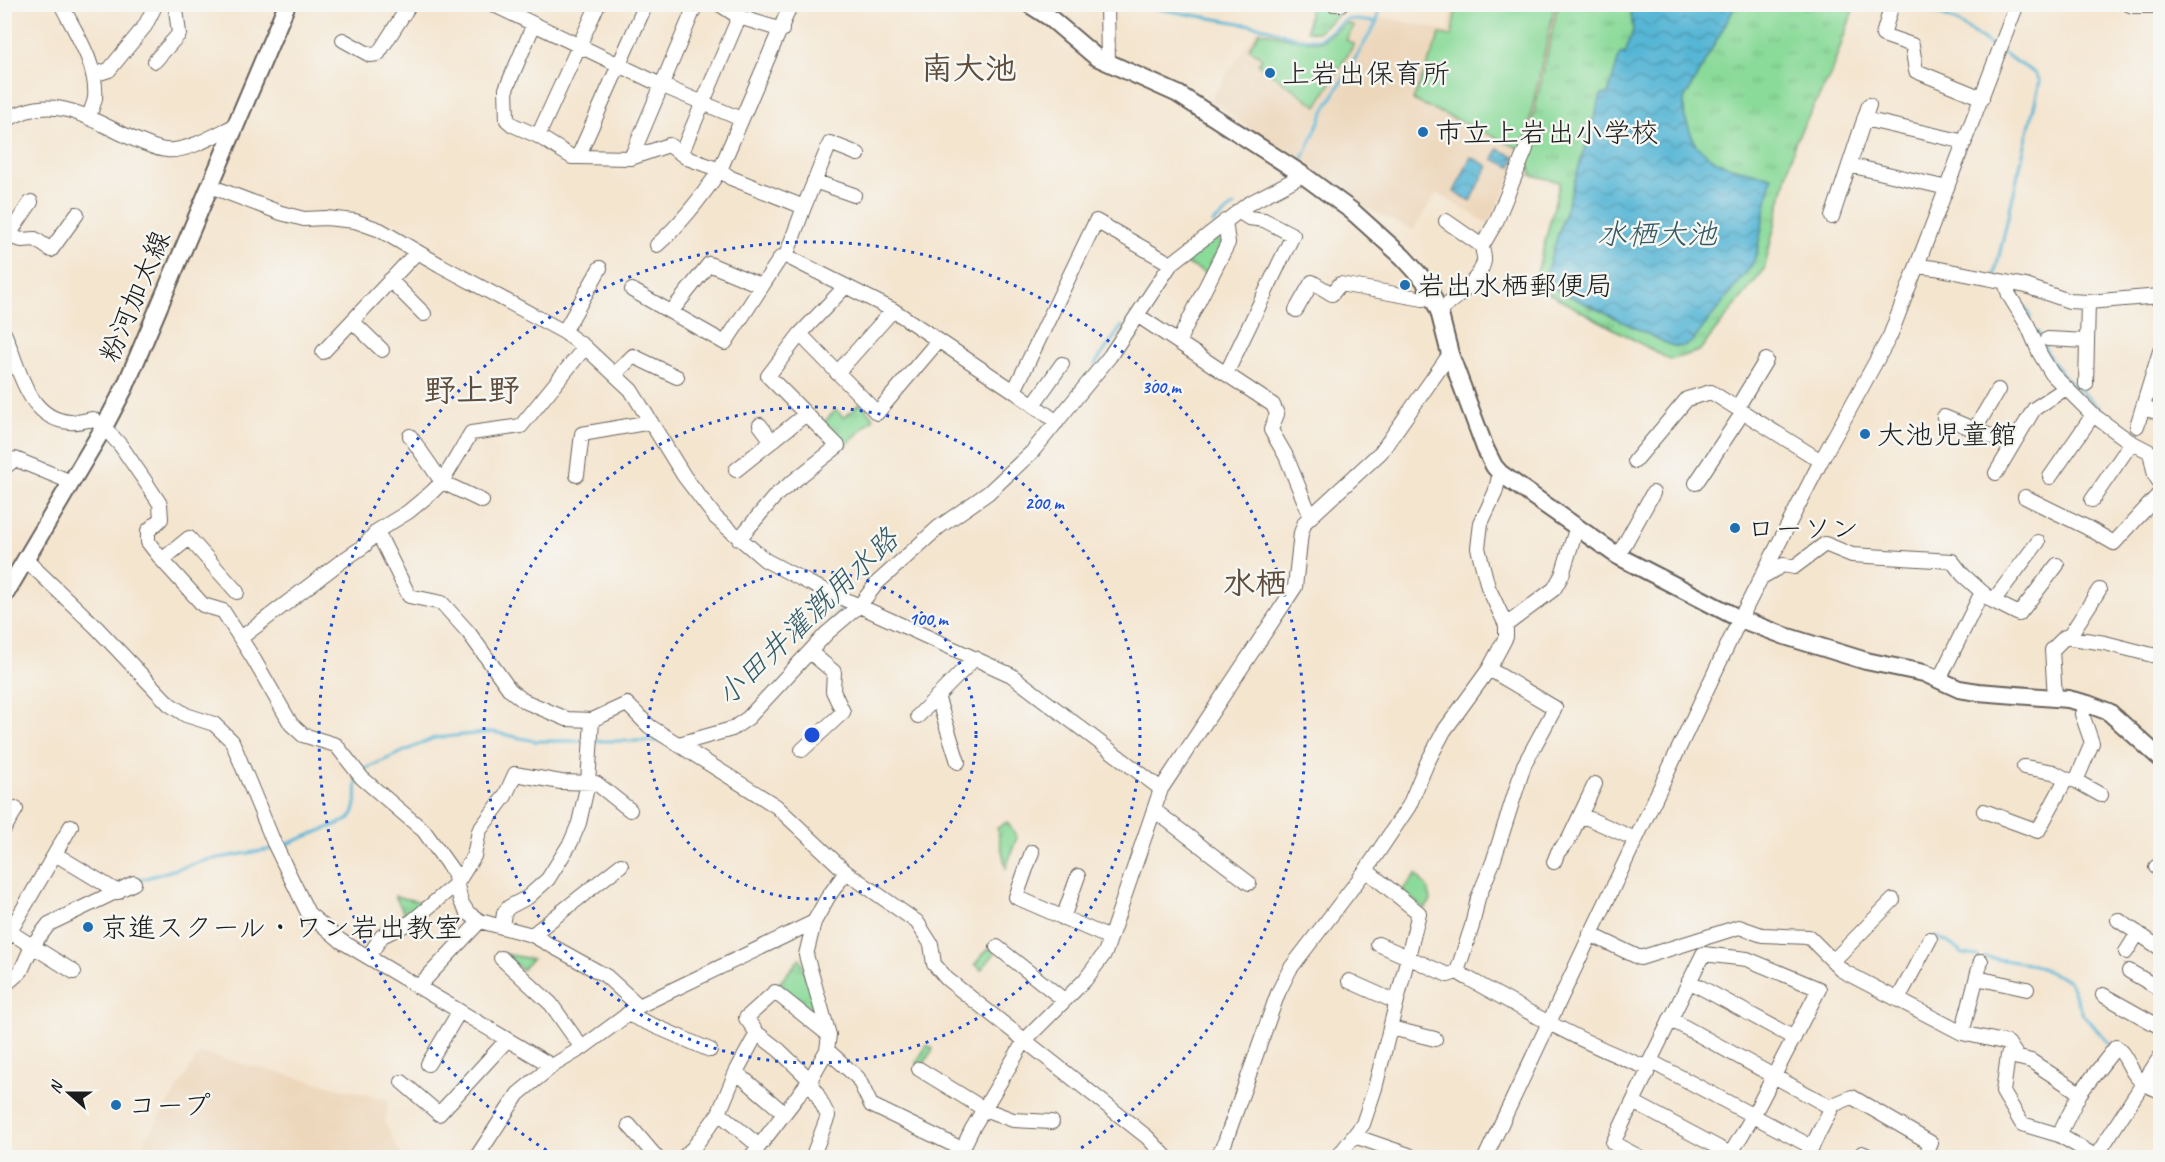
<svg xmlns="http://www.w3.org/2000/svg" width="2165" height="1162" font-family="Caveat,'Klee One',sans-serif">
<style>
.built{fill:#edd7bb}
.grass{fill:url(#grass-tufts);stroke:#537b5a;stroke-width:1.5}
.pitch{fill:#8ada99;stroke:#537b5a;stroke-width:1.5}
.water{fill:url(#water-waves);stroke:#3a6978;stroke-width:1.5}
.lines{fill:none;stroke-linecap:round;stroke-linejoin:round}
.stream{stroke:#57b6d5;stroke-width:3}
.minor-casing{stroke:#68625b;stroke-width:16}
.major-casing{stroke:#68625b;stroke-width:20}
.minor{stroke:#fff;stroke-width:14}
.major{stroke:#fff;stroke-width:16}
.ring{fill:none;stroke:#1d4ed8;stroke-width:3;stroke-dasharray:3 6}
.poi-dot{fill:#1f6fb2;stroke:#f6f6f2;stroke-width:2}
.labels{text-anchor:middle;stroke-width:5;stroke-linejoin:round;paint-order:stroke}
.poi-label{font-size:28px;fill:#1c1c1c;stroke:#f6f6f2;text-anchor:start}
.street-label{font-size:28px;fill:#1c1c1c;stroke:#f6f6f2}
.water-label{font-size:30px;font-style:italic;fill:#345a66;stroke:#f6f6f2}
.quarter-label{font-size:32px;font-weight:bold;fill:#5e4d3d;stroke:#f6f6f2}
.centre{fill:#1d4ed8;stroke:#f6f6f2;stroke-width:3}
.ring-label{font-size:18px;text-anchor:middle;font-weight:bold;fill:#1d4ed8;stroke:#f6f6f2;stroke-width:5;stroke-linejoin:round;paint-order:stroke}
</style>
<defs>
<pattern id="grass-tufts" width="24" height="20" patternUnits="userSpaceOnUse" patternTransform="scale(1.5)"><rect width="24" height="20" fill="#8ada99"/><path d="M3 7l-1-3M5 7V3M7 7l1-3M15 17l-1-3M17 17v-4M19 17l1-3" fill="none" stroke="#76ba83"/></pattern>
<pattern id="water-waves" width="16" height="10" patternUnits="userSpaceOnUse" patternTransform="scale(1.5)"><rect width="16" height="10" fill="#57b6d5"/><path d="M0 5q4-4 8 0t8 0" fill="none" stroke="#4793ac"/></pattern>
</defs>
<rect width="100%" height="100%" fill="#f6f6f2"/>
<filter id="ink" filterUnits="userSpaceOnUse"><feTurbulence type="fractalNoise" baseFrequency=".0167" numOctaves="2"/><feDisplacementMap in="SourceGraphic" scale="12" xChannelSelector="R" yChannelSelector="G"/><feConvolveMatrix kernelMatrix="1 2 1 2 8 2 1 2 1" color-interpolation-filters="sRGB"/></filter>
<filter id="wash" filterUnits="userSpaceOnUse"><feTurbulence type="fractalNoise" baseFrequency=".008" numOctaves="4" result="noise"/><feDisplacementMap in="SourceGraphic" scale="24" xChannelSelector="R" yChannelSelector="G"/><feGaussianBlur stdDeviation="1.35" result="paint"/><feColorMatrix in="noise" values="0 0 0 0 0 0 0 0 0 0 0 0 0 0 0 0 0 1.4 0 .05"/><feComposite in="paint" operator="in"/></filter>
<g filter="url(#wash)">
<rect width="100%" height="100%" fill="#f4e5cf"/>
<path class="built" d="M1452 5H1558L1526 149 1488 224 1437 193 1413 230 1361 206 1302 164 1324 114 1382 17 1448 31Z
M1346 19 1375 23 1321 112 1299 162 1264 140 1210 100 1258 29 1319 38Z
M200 1053 389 1100 385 1122 402 1157H135Z"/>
<path class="grass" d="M1310 5 1339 9 1338 15 1318 32 1307 31Z
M1558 5H1855L1830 76 1795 142 1764 270 1699 351 1670 360 1534 285 1560 182 1531 175 1526 149Z
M1215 237 1222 243 1207 274 1184 262Z
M860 403 874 418 845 446 823 423 836 410 844 418Z
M1007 822 1017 837 1006 868 997 828Z
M1416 874 1429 890 1431 901 1425 909 1402 891Z
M395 896 425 903 406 917Z
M989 948 995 953 981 970 975 964Z
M505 954 532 959 522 970Z
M800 958 822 1024 777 986Z
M927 1045 933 1049 922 1067 916 1063Z"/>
<path class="pitch" d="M1456 5H1555L1523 150 1413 100 1440 34 1452 36Z
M1347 23 1354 26 1346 40 1354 44 1317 106 1258 64 1262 58 1249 48 1260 31 1293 39 1320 42Z"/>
<path class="water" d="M1630 5H1736L1684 100V115L1695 144 1710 157 1724 165 1772 177 1757 252 1753 264 1692 342C1683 348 1678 348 1668 344L1543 283 1601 95 1608 94 1620 53 1625 54 1633 30Z
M1498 149 1515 157 1511 167 1493 159Z
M1471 157 1488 166 1471 201 1454 192Z"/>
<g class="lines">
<path class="stream" d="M1080 4 1102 7
M1925 4 1933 11 1954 20 1995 48
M1112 7H1146L1263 27 1299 39H1320L1347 19 1377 22
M1301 163 1324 111 1377 22 1380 4
M1213 223 1234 206
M1996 276 1995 273 2040 81 2036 74 2003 53
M2012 290H2014L2031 318
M2038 332 2051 361 2066 378 2117 424
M1095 364 1122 326
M830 622 846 606
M594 741H662
M362 770 434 738 493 732 535 741H587
M282 846 348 820C360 807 355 795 357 778
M136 881 207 860 272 849
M1935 936 1949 943 1963 954 1978 956
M1985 957 2034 965 2069 981 2083 1014 2111 1046"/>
</g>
</g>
<g filter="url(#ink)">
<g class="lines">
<defs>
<path id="minor" d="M61 4C75 32 98 65 95 98 94 104 91 110 89 116
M492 4 663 86 741 119
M598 4 538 136 572 157H578L646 4
M719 4 739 17 782 30
M791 4 720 170 731 178 804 207 786 256 893 310 1014 391 1096 221 1171 264
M1107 4 1108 63
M1334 4H1341
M1892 4 1883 35 1912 45 1916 71 1982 98
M2128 4 2133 6H2160
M534 24 506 89 507 120 513 125 538 136
M343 40 370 55 378 54 410 4
M155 61 179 34 176 9 179 4
M93 75 109 70 145 26 156 4
M1864 119 1965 142
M4 122C56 87 94 124 141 142 149 145 158 150 167 150 188 152 217 134 236 125
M682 152 739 17
M578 157 631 158 669 145 687 158 720 170C701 198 682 223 657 245
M631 158 696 4
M1849 165 1947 188
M814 181 854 195
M210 186 281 213 304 219 326 218 355 221 380 230 440 265 564 332 585 347 631 390 684 476 716 518 765 560 809 583 1011 675 1161 789
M804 207 830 143 858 154
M1832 217 1869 105
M1446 221 1482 246
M4 235 22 240 35 239 51 250 77 214
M8 236 31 202
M1917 266 1935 268 2026 286 2069 301 2088 302 2160 296
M390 280 424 314
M2005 282 2009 295 2028 326 2040 354 2052 374 2093 415 2129 441 2150 452 2155 475 2160 483
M846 286 800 334 877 413 938 341
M632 290 725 343 781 257 786 256
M1296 310 1312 282 1332 294 1340 284 1423 299 1432 296
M1439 311C1453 301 1481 279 1484 261 1485 257 1482 250 1482 246L1496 222 1526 149
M671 312 709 264 762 286
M1137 315 1273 405 1277 414 1271 430 1286 456 1310 515
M352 321 382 350
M564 332 600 268
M4 333C19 365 26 419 70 422 77 423 86 420 93 419L104 427 121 446 145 481 160 504 161 519 148 531V542L162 560 203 605 223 611 253 658 291 724 303 735 336 745 362 778 424 831 454 873 461 902 468 913 480 921 502 927 504 913 509 907 528 897 548 879 571 842 579 823 588 783 592 720
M2048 339 2087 341
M1178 342 1228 243 1225 221
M323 352 417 252
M837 373 893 310
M615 374 633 356 677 377
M1226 374 1293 235 1264 220 1249 218 1238 211
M2086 384 2088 302
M1014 391 1057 422
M1033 405 1062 364
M1737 408 1766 360
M2143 408 2160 413
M1944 417 2012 445
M760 425 772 441
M2137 426 2160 351
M1975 429 1998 390
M410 436 442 482 482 501
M1635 461 1687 399 1711 392 1821 461
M4 468 15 459 71 482
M736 470 806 414
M1996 473 2034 409 2066 388
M577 475 582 434 651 422
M2050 477 2093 415
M1696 483 1743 412
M2025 497 2088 528 2114 543 2160 493
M2092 500 2132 442
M377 531 409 596 442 603 469 633 510 690 524 701 567 719 592 720 627 704 649 726 776 806 846 872 917 922 931 944 934 964 947 979 1147 1137 1167 1158
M739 539 776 495 838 446 768 376 800 334
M1618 556 1653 493
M26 560 96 627 169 704 186 715 214 724 232 741 274 843 308 913 341 941 552 1066
M162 560 189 538 237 592
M1762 577 1783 565 1794 567 1825 544 1852 555 1952 561 1963 575 1982 592 1939 680
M1982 592 1993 601 2019 614 2057 565
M1993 601 2038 542
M1506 625 1554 589 1562 575 1577 526
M239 636 246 634 339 563 364 546 377 531 408 512 431 493 442 482 471 433 521 426 585 347
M2069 637 2099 590
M1489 669 1555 708 1524 765 1493 862 1478 898 1472 926 1457 972C1519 1007 1581 1043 1648 1068
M937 696 958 762
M2055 698 2052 650 2065 637 2105 643 2160 657
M918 716 975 658
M679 744 732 729 748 718 827 633 860 605 877 583 939 527 988 493 1032 452 1110 356 1171 264 1248 204 1303 175
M802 750 843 712 833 691 834 672 810 652
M2024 767 2053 772 2066 779
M2076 781 2101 795
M1154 810 1249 883
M1984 811 2038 831 2066 779 2076 781 2092 743 2082 714 2088 704
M1581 815 1635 839
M4 829 16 809
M1032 852 1016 897 1110 938
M55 854 118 892
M1554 862 1558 852 1569 839 1595 784
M2156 867 2160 870
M1063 918 1078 876
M2118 920 2160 948
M502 927 532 935 606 976 639 1006
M5 929 74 972
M1590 934 1640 958 1739 927 1762 935 1809 937 1843 971 1962 1033 2008 1043 2018 1058
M532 935 621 865
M4 942 71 826
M1378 944 1448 975 1457 972
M997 947 1064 1000
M2126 952 2138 933
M368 957 382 936 411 922 457 883 474 856 479 831 505 796 515 774 561 782 596 783 630 810
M501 958 551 1004 582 1048
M1833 961 1893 900
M2129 971 2160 989
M1977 978 2027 989
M1349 981 1396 1002
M1689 981 1794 1038
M4 986 21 971 32 946 49 924 134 883
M418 987 480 921
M2103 995 2160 1027
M1898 999 1930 939
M627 1014 710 1050
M1670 1019 1832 1108
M1391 1028 1435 1039
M757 1033 746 1018 775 992 829 1035
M1962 1033 1981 961
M827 1050 858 1078 871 1105 962 1149
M1650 1061 1812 1147
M428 1064 459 1012
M919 1069 984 1109 1013 1120 1052 1122
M736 1072 784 1113
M402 1082 439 1114 507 1040
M1633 1102 1736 1157
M719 1113 759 1146
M629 1125 657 1158
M2059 1135 2080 1093
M1354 1136 1409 1155
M1862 1153 1873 1158
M2095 1156 2059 1135 2022 1124 2003 1092 2008 1055 2031 1061 2080 1093 2116 1047C2126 1054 2128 1066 2136 1076 2142 1084 2151 1087 2160 1091
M476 1158 518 1094 552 1066 582 1048 639 1006 814 922
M683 1158 694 1147 719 1113 736 1072 757 1033 779 1050 810 1080 828 1116 812 1158
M750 1158 810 1080 827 1050 829 1035 806 955 814 922 828 897 846 872
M958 1158 972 1129 1025 1040 1085 980 1105 953 1161 789 1295 587 1301 533 1305 522 1381 452 1450 354
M1217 1158 1225 1142 1278 993 1290 969 1366 870 1409 806 1427 763 1444 731 1489 669 1506 637V625L1488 587 1478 548 1481 523 1495 493 1500 473
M1337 1158 1363 1124 1375 1088 1419 913 1366 870
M1485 1158 1740 619 1821 461 1890 336 2017 4
M1641 1158 1613 1143 1647 1073 1650 1061 1703 954 1747 959 1819 989 1753 1116 1728 1158
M1806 1158 1833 1105 1852 1097 1931 1143 1925 1158
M2095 1158 2160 1057"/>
<path id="major" d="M1029 4 1049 17 1096 57 1178 94 1303 175 1352 211 1403 257 1424 280 1432 296 1439 311 1450 354 1485 448 1494 466 1500 473 1618 556 1740 619 1785 636 1866 661 1924 673 1959 689 1978 692 2068 699 2088 704 2109 712 2160 758
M4 596 104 427 125 387 287 4"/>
</defs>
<use href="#minor" class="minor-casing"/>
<use href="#major" class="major-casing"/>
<use href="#minor" class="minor"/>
<use href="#major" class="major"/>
</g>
</g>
<g class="ring">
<circle cx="812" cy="735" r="164"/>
<circle cx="812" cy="735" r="328"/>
<path d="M554 1155A493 493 0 1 1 1070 1155"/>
</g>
<g class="poi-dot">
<circle cx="1270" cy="73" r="6"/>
<circle cx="1423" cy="132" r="6"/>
<circle cx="1405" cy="285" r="6"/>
<circle cx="1865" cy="434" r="6"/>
<circle cx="1735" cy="528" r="6"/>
<circle cx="88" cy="927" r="6"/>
<circle cx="116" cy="1105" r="6"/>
</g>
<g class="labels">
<g class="poi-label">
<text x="1282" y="83">上岩出保育所</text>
<text x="1435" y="142">市立上岩出小学校</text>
<text x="1417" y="295">岩出水栖郵便局</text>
<text x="1877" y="444">大池児童館</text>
<text x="1747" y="538">ローソン</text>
<text x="100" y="937">京進スクール・ワン岩出教室</text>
<text x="128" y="1115">コープ</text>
</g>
<g class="street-label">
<text transform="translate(134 296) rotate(-67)" y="10">粉河加太線</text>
</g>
<g class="water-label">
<text x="1657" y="244">水栖大池</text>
<text transform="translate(807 617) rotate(-44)" y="10">小田井灌漑用水路</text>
</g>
<g class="quarter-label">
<text x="969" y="79">南大池</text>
<text x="472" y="401">野上野</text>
<text x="1255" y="594">水栖</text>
</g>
</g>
<circle cx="812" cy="735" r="9" class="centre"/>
<g class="ring-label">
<text x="1161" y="393">300 m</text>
<text x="1044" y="509">200 m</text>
<text x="928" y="625">100 m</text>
</g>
<rect width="2165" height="1162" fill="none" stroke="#f6f6f2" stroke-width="24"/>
<g transform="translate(69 1093) rotate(291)" stroke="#f6f6f2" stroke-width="4.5" paint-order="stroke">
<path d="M0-4.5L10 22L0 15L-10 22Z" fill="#1c1c1c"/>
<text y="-9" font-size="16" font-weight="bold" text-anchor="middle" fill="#1c1c1c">N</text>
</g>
</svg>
